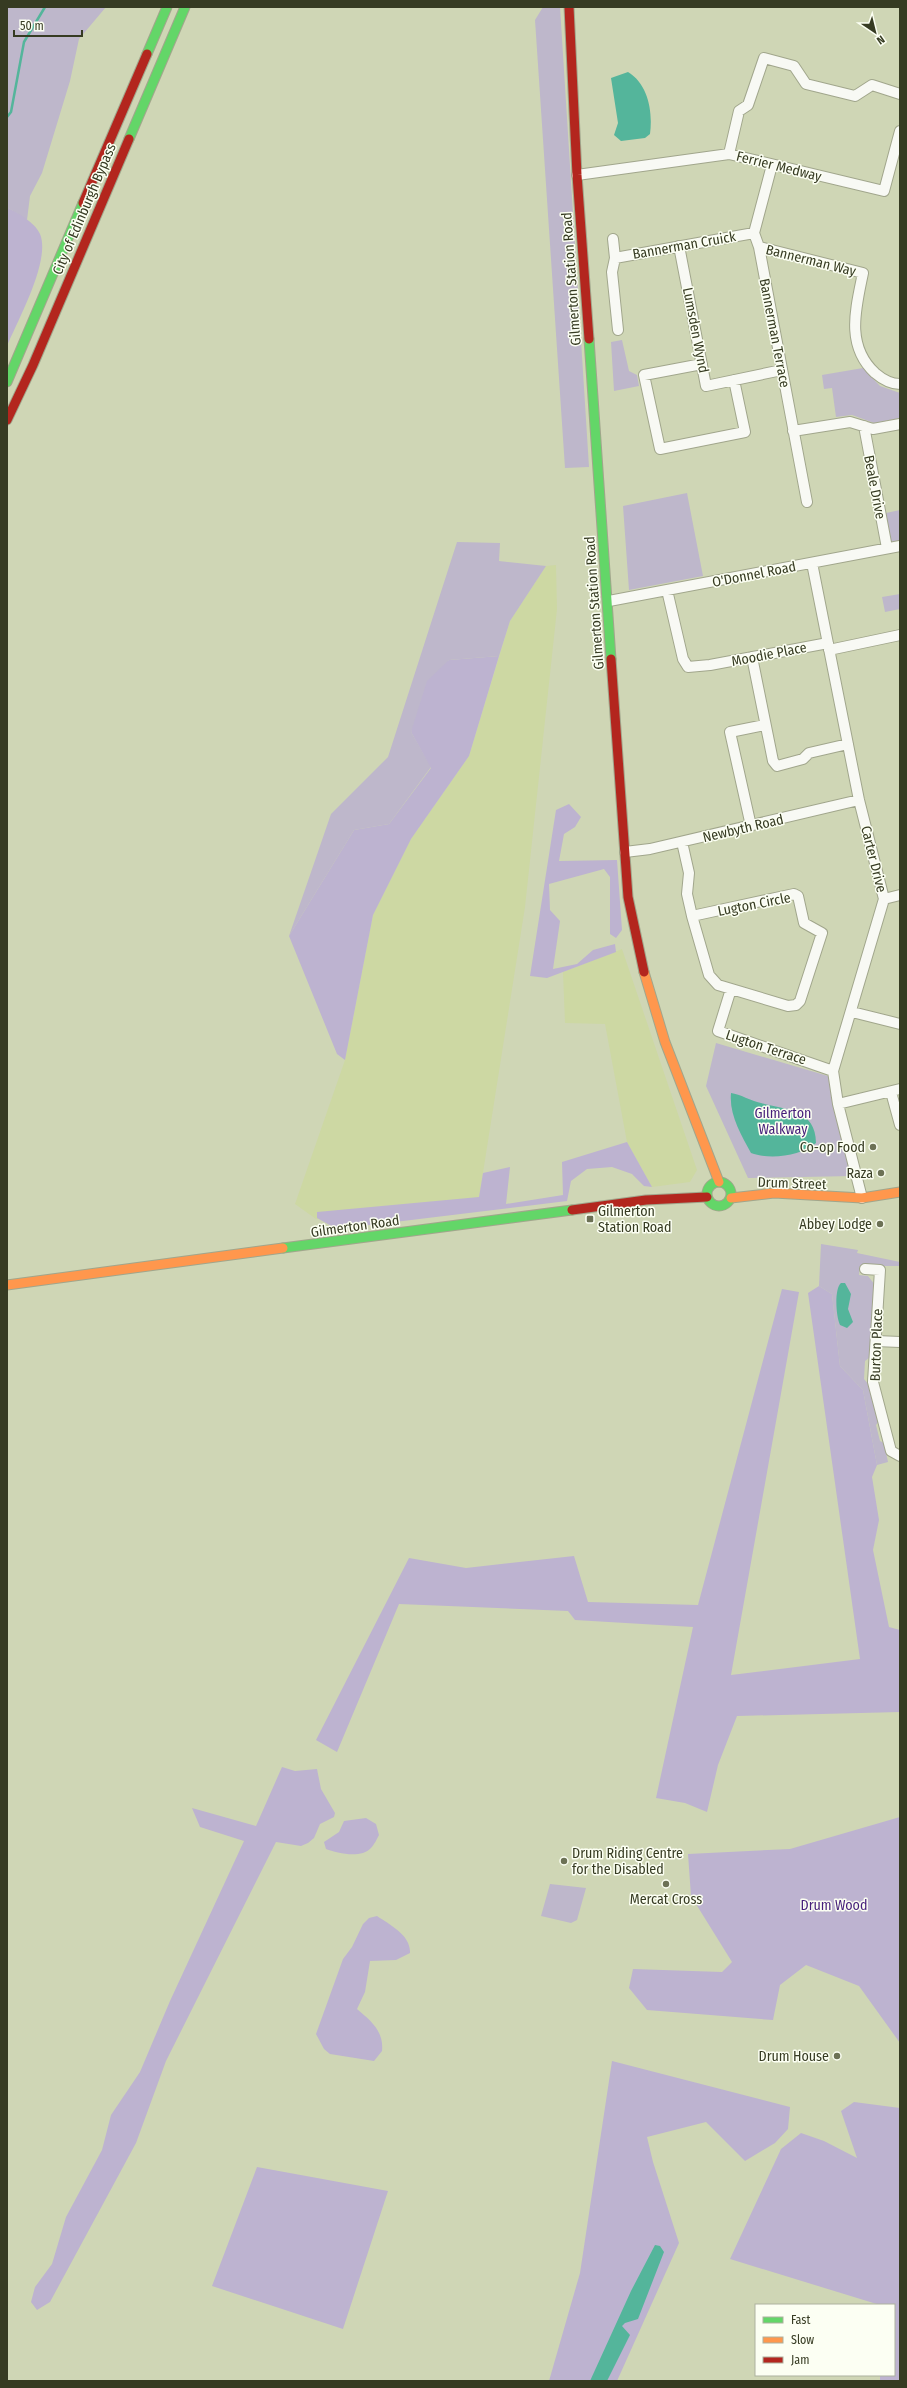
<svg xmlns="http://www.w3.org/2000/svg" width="907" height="2388" font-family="'Fira Sans Condensed',sans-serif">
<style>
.built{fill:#cdd8a3}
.green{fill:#beb7cb}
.forest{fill:#bdb3d0}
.water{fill:#54b59b}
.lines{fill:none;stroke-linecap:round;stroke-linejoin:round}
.stream{stroke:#54b59b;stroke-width:2.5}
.street-casing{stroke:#a1a68c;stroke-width:12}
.fast-casing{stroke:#a1a68c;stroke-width:11}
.slow-casing{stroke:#a1a68c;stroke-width:11}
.jam-casing{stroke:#a1a68c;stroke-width:11}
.street{stroke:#f8f9f4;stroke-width:10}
.fast{stroke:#63d668;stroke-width:9}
.slow{stroke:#ff974d;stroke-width:9}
.jam{stroke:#b3261e;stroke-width:9}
.poi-dot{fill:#6c7155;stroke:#fcfff3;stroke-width:1.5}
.labels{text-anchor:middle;stroke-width:3;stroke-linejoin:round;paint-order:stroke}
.street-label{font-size:14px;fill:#363b22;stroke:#fcfff3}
.park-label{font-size:14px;fill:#451f7a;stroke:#fcfff3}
.poi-label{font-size:14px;fill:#363b22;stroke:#fcfff3;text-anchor:end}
</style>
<rect width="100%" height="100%" fill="#cfd6b5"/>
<path class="built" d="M556 565 557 609 525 907 479 1198 316 1219 295 1204 345 1060 373 915 411 839 469 756 510 621 546 566Z
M622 949 697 1170 690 1182 652 1187 627 1142 605 1024 565 1023 563 972Z"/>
<path class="green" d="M7 7H106L79 39 70 81 42 173 30 196 27 220 7 207Z
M543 7H560L589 467 565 468 535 20Z
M622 340 629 371 637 375 639 386 614 391 611 342Z
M863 368 880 386 900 393V418L874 423 852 415 836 417 832 388 824 389 822 375Z
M687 493 703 576 629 590 623 506Z
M900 510V541L891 543 886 513Z
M457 542 500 543 499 561 546 566 510 621 499 656 449 660 411 732 431 767 389 824 354 830 289 936 331 814 388 757Z
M900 594V609L885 612 882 597Z
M716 1043 828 1076 854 1176 748 1178 706 1086Z
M821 1244 858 1250 857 1253 900 1262V1266H860L859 1275 868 1276 875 1285 869 1358 865 1361 864 1379 869 1385 879 1421 876 1425 880 1441 884 1443 888 1462 877 1465 863 1390 840 1366 832 1294 819 1286Z
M550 1884 586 1888 577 1920 571 1923 541 1916Z"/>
<path class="forest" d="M7 207C17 213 35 222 40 234 51 260 18 320 7 346Z
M499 656 469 756 411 839 373 915 345 1060 337 1054 289 936 354 830 389 824 431 768 411 732 427 681 449 660Z
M569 804 581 817 575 827 564 834 559 861 617 860 622 930 616 938 610 934V877L604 869 549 884 550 910 560 921 553 969 577 964 593 950 615 944 616 952 547 978 530 976 556 810Z
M627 1142 652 1187 644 1186 632 1174 612 1167 587 1169 571 1181 567 1201 337 1229 317 1218V1212L479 1197 483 1173 510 1167 506 1204 563 1195 562 1162Z
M819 1286 832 1294 840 1366 863 1390 877 1465 872 1477 879 1520 873 1550 889 1627 900 1630V1712L737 1716 718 1765 707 1812 685 1803 656 1798 693 1627 575 1620 568 1611 399 1604 337 1752 316 1740 409 1558 466 1568 574 1556 588 1602 698 1605 782 1289 799 1292 731 1675 860 1659 808 1293Z
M282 1767 295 1771 317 1769 321 1789 335 1813 334 1817 320 1824 314 1838 308 1843 301 1846 276 1842 166 2061 136 2143 50 2302 37 2310 31 2302 35 2287 52 2264 66 2217 102 2150 111 2115 140 2072 170 2001 244 1841 200 1827 192 1808 256 1826Z
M900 1817V2043L859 1986 806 1965 780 1985 773 2020 647 2010 629 1988 633 1969 722 1972 732 1962 691 1896 688 1854 790 1849Z
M366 1818 376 1824 379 1835C377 1839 374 1845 371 1848 361 1859 337 1853 326 1849L324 1842 339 1832 344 1821Z
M377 1916C390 1925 411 1935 410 1953L396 1960 370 1961 365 1992 357 2009C371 2021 384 2031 382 2051L374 2061 330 2054 324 2049 316 2034 343 1959 352 1947 363 1924 369 1918Z
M612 2061 790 2107 788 2129 775 2143 745 2161 706 2122 647 2137 653 2162 679 2243 617 2381H549L580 2273Z
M854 2102 900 2108V2381H880V2375H894V2305H880L730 2259 781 2149 801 2133 824 2141 857 2158 841 2111Z
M257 2167 388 2191 343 2329 212 2286Z"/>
<path class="water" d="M628 72C648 84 653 111 650 134L645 138 621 141 614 135 618 123 611 78Z
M731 1093C740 1094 751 1101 761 1103 785 1110 816 1109 816 1143 801 1156 770 1160 751 1153 741 1134 729 1115 731 1093Z
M841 1283H845L851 1294 848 1309 853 1322 847 1328 840 1325C836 1317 834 1289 841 1283Z
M655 2245 660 2246 664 2252 638 2319 625 2323 622 2326 630 2335 607 2381H590L631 2291Z"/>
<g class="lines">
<path class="stream" d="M7 117 11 112 24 42 45 7"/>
<defs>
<path id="street" d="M729 154 739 111 748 105 764 58 794 66 806 84 855 96 872 85 900 94
M772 165 754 233 759 247 807 502
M577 175 729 154 884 191 900 131
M613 239 615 258 612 272 618 330
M679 246 706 386 782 370
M759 247 863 273C856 308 845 345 875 373 882 379 891 384 900 384
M615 258 754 233
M702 364 644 375 660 449 745 432 734 380
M864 426 887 548
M793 431 850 422 873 429 900 424
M812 563 859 800 884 899 833 1071 838 1104 862 1198
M667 590 683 659 688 667 710 665 828 643
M609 601 900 546
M829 650 900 635
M752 657 773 761 777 766 803 759 809 753 848 744
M751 826 730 732 765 725
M682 842 689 873 687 894 692 916 709 975 718 985 788 1006 796 1005 800 1001 822 933 804 923 798 896 794 894 692 916
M625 852 650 849 859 800
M884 899 900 895
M731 989 718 1031 833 1071
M852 1012 900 1024
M891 1092 900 1125
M838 1104 900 1089
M865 1269 880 1270 873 1382 891 1451 900 1456
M876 1341 900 1342"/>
<path id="fast" d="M147 54 167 7
M129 139 185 7
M589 339 611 659
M7 382 83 203
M707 1194a12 12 0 1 1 24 0a12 12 0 1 1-24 0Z
M283 1248 572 1210"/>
<path id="slow" d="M644 972 665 1042 719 1182
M731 1198 774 1193 862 1198 900 1192
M7 1285 283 1248"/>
<path id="jam" d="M569 7 577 175 589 339
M83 203 147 54
M7 420 33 365 129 139
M611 659 628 897 644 972
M572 1210 646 1200 707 1197"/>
</defs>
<use href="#street" class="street-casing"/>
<use href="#fast" class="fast-casing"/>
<use href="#slow" class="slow-casing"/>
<use href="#jam" class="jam-casing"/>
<use href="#street" class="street"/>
<use href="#fast" class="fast"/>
<use href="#slow" class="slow"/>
<use href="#jam" class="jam"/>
</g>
<g class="poi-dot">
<circle cx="873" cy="1147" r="4"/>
<circle cx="881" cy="1173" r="4"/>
<rect x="586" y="1215" width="8" height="8" rx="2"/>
<circle cx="880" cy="1224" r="4"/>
<circle cx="564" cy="1861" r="4"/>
<circle cx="666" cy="1884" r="4"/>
<circle cx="837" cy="2056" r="4"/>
</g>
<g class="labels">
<g class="street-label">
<text transform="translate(779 166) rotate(14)" y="5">Ferrier Medway</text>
<text transform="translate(84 209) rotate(-67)" y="5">City of Edinburgh Bypass</text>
<text transform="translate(684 245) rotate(-10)" y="5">Bannerman Cruick</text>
<text transform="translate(811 260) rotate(14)" y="5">Bannerman Way</text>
<text transform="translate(571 279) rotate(-94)" y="5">Gilmerton Station Road</text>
<text transform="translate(696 330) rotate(79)" y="5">Lumsden Wynd</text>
<text transform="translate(775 333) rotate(79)" y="5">Bannerman Terrace</text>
<text transform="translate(875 487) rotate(79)" y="5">Beale Drive</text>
<text transform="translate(754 574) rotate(-11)" y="5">O'Donnel Road</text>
<text transform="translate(594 603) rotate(-94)" y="5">Gilmerton Station Road</text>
<text transform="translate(769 654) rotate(-11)" y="5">Moodie Place</text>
<text transform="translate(743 828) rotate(-13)" y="5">Newbyth Road</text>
<text transform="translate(874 859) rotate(76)" y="5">Carter Drive</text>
<text transform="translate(754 904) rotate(-11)" y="5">Lugton Circle</text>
<text transform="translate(766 1047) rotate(18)" y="5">Lugton Terrace</text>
<text transform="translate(792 1183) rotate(2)" y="5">Drum Street</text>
<text transform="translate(355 1226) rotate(-8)" y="5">Gilmerton Road</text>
<text transform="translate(876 1345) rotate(-88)" y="5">Burton Place</text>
</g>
<g class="park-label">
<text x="783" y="1118">Gilmerton<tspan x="783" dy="16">Walkway</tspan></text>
<text x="834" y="1910">Drum Wood</text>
</g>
<g class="poi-label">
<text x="865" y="1152">Co-op Food</text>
<text x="873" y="1178">Raza</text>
<text x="598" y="1216" text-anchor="start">Gilmerton<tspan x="598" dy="16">Station Road</tspan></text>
<text x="872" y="1229">Abbey Lodge</text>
<text x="572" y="1858" text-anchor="start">Drum Riding Centre<tspan x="572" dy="16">for the Disabled</tspan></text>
<text x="666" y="1904" text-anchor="middle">Mercat Cross</text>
<text x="829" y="2061">Drum House</text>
</g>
</g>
<rect width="907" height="2388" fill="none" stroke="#363b22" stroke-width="16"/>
<rect x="755" y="2304" width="140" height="72" fill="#fcfff3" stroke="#adb19f"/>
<rect x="763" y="2317" width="20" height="6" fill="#63d668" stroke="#adb19f"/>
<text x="791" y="2324" font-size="12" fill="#363b22">Fast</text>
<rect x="763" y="2337" width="20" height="6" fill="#ff974d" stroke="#adb19f"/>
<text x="791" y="2344" font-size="12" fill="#363b22">Slow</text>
<rect x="763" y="2357" width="20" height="6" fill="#b3261e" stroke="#adb19f"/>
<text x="791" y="2364" font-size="12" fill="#363b22">Jam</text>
<g transform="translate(875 32) rotate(145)" stroke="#fcfff3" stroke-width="3" paint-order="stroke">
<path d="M0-3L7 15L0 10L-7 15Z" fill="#363b22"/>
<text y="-6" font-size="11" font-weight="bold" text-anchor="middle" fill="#363b22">N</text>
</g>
<path d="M14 30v6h68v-6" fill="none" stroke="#363b22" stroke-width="2"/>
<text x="20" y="30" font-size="12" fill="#363b22" stroke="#fcfff3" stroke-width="3" paint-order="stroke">50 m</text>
</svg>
